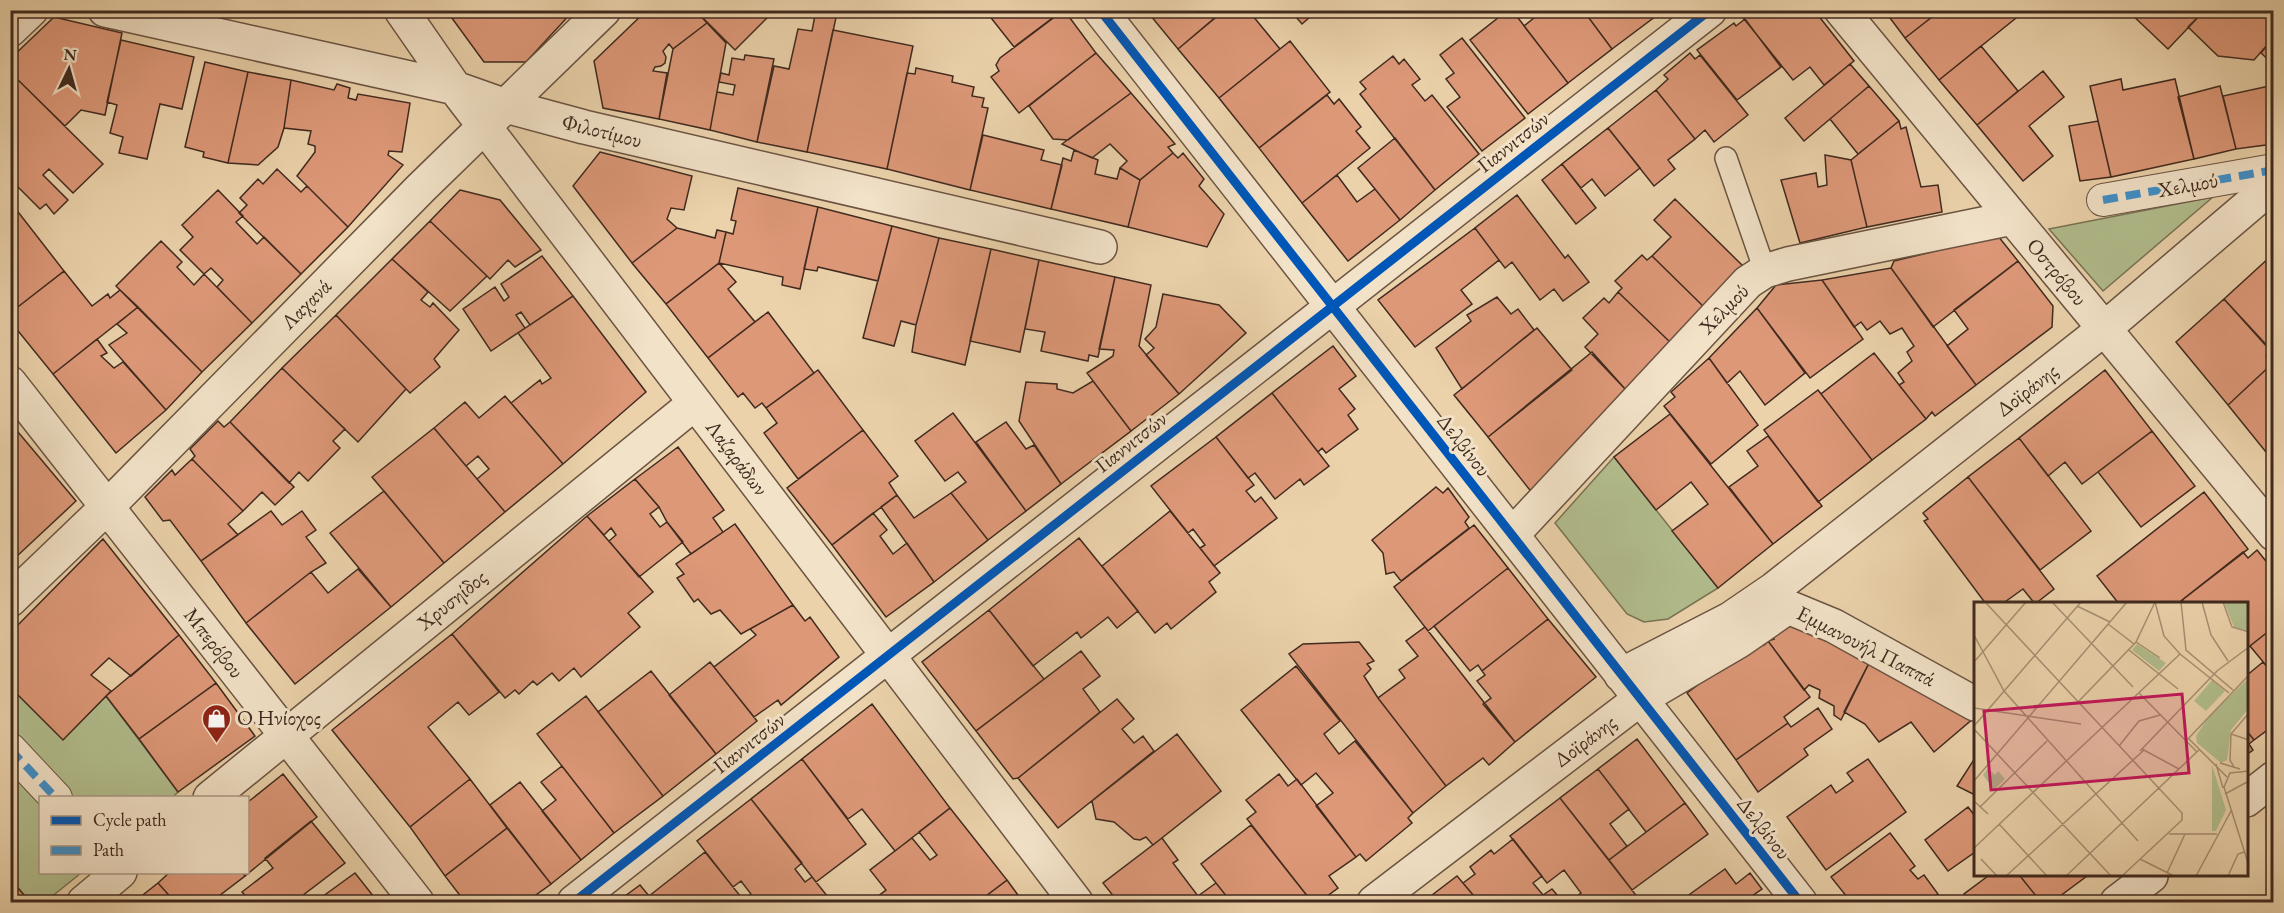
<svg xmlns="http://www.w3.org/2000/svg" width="2284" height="913" font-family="'EB Garamond',serif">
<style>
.green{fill:#b2bd8d;stroke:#797456;stroke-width:1.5}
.building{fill:#dd9878;stroke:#402a1f;stroke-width:1.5}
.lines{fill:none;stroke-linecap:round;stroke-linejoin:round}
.service-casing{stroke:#6b5442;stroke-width:24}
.pedestrian-casing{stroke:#6b5442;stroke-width:34}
.minor-casing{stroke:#6b5442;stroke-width:36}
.service{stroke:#f2e2c8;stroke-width:21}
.pedestrian{stroke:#f2e2c8;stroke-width:32}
.minor{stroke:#f2e2c8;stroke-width:33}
.quiet{stroke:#3f90ca;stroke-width:8;stroke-dasharray:15 8;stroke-linecap:butt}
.cycleway-casing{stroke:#f2e2c8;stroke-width:13}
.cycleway{stroke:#0057b8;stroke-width:9}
.labels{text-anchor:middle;stroke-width:6;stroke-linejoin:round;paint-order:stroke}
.street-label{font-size:21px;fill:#402a1f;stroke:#f2e2c8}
.poi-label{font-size:21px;fill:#402a1f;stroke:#f2e2c8;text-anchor:start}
.inset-road{fill:none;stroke:#a78f73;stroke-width:1.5}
.view{fill:#c2185b;fill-opacity:0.15;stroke:#c2185b;stroke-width:3}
.inset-edge{fill:none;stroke:#402a1f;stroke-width:3}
</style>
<rect width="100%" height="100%" fill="#ebd2ab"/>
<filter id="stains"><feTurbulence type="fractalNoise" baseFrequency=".00333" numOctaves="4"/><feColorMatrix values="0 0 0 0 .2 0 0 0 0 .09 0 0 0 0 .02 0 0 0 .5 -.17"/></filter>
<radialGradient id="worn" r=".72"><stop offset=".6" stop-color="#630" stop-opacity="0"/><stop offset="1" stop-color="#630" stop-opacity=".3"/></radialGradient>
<path class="green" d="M2213 197 2103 291 2049 229Z
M1614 457 1718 588 1668 619 1644 622 1627 614 1555 523Z
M10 687 63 739 106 696 178 792 172 798H40V872L81 873 45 902H30L11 879Z"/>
<path class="building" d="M446 10H574L526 62H484Z
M647 10H695L707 23 673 49 669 44 663 51 666 57 665 63 661 66 655 67 653 71 667 73 659 119 603 108 594 61Z
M695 10H770L772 13 735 50Z
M816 10 837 13 807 152 757 142 774 66 789 69 798 29 812 31Z
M952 10H1063L1014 47 988 14Z
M1064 10 1096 53 1019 113 991 77 999 71 996 65 1000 58Z
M1146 10H1217L1220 14 1178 49Z
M1224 10H1248L1280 49 1219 98 1178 49Z
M1290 10H1318L1302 24Z
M1508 10H1512L1568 83 1528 114 1470 40Z
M1544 10H1583L1612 49 1568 83 1524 26Z
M1583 10H1658L1660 13 1612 49Z
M1747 10H1814L1854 61 1824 85 1810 67 1793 80 1741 15Z
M1884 10H1941L1905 38Z
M1941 10H2026L1939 80 1905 38Z
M2127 10H2205L2168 49Z
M2205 10H2269L2274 15V37L2254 60 2218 56 2188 27Z
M54 17 122 33 105 115 81 110 65 126 10 72V59Z
M1745 19 1781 67 1737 100 1697 50 1734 23 1736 26Z
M707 23 726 43 710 130 659 119 673 49Z
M833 30 913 46 887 169 807 152Z
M2274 37V65L2261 53Z
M1462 38 1525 118 1482 151 1447 107 1460 97 1446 79 1454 73 1440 55Z
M121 40 194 57 182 109 160 104 147 159 119 153 123 137 110 133 117 105 107 102Z
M1290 41 1330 92 1259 148 1219 98Z
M1981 46 2018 91 1977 125 1939 80Z
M1096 53 1131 93 1068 140 1053 139 1029 106Z
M1690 53 1695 59 1700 55 1748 115 1714 142 1705 130 1695 139 1656 90 1668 79 1664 75Z
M745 55 774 59 757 142 710 130 717 92 733 95 735 85 719 82 721 73 729 75 732 58 744 60Z
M1393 56 1399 64 1404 59 1420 79 1412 85 1425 101 1432 95 1479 154 1435 190 1360 94 1366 89 1360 82Z
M205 62 248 72 228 163 203 157 204 152 185 147Z
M1850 64 1869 86 1804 141 1785 118Z
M916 68 953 76 952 82 974 87 972 96 984 98 982 107 988 108 970 190 887 169 907 73 915 74Z
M2043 71 2064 97 2029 126 2053 156 2023 181 1977 125Z
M248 72 291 80 284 128 278 147 258 165 228 163Z
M12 74 103 164 73 193 49 169 43 175 68 200 54 214 46 204 40 209 10 179V75Z
M2121 79 2123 90 2175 79 2194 159 2111 177 2090 86Z
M291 80 334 90 337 84 350 88 348 98 356 100 358 94 410 103 402 152 389 151 388 155 403 165 348 227 297 176 315 152V146L308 144 311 131 284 128Z
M2274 85V140L2266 145 2236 149 2223 96Z
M1869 86 1899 121 1858 154 1830 119Z
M2220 86 2236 149 2194 159 2178 97Z
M1656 90 1695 139 1668 160 1675 169 1654 186 1608 128Z
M1131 93 1175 144 1168 147 1173 153 1140 180 1120 168 1127 161 1110 144 1092 158 1062 144Z
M1327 95 1334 104 1339 99 1361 127 1356 131 1370 148 1302 203 1259 148Z
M1899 121 1901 129 1906 127 1921 187 1938 185 1942 212 1867 227 1851 160Z
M2098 121 2111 177 2080 181 2069 126Z
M1608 128 1640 168 1605 196 1592 179 1581 188 1562 164Z
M983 135 1044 150 1041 160 1062 165 1051 209 970 190Z
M1395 138 1435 190 1400 220 1358 168Z
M1074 150 1098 160 1095 174 1117 179 1120 168 1140 180 1128 227 1051 209 1063 158 1071 161Z
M600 152 692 176 684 210 671 208 667 219 677 228 632 263 573 186Z
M1173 153 1178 158 1183 153 1204 179 1199 186 1224 214 1207 247 1128 227 1140 180Z
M1825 155 1851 160 1867 227 1800 243 1781 180 1816 173 1818 187 1827 185Z
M1562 164 1596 208 1576 224 1542 180Z
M277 169 301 192 307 186 348 227 301 274 239 213 247 205 240 198 258 179 263 184Z
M1337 175 1357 202 1375 189 1400 220 1348 261 1302 203Z
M738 188 818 207 800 289 782 285 783 277 719 263 726 232 733 234 736 221 731 220Z
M218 190 243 216 236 222 257 244 264 237 301 274 252 323 217 287 223 280 211 268 204 274 180 250 193 237 182 225Z
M460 190 500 200 541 250 515 267 508 260 490 279 430 221Z
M1517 195 1565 258 1568 255 1589 282 1563 301 1554 289 1540 300 1512 262 1505 268 1475 228Z
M1675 199 1744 267 1704 307 1652 256 1671 237 1654 220Z
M818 207 892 226 878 281 818 267 817 271 804 269Z
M15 208 64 271 10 313V212Z
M430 221 487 276 450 311 392 259Z
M892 226 939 238 916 325 901 321 894 346 863 338Z
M677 228 715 238 717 230 726 232 719 263 666 304 632 263Z
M1475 228 1499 260 1461 290 1472 304 1415 347 1378 300Z
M1998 236 2018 261 1933 327 1891 268 1894 261Z
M939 238 991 249 965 365 912 352 916 325Z
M161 241 182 262 177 267 194 285 204 274 252 323 202 372 116 286Z
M991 249 1039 260 1020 352 970 341Z
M1642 255 1647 260 1652 256 1704 307 1671 343 1618 292 1622 288 1615 281Z
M542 256 573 296 530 325 521 312 516 315 525 328 491 351 463 309 495 287 504 301 509 297 501 284Z
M2271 256 2274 259V343L2268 348 2224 299Z
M392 259 428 292 421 300 430 307 433 303 459 330 434 359 440 367 410 393 336 315Z
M1039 260 1115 277 1098 357 1089 355 1088 361 1041 351 1045 332 1025 329Z
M2018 261 2053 306 2052 327 1976 385 1947 346 1968 329 1954 310Z
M719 263 736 282 728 289 755 322 708 358 666 304Z
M1891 268 1976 385 1935 416 1932 412 1926 419 1899 385 1904 382 1898 373 1912 361 1907 352 1914 346 1902 328 1890 334 1880 321 1867 330 1861 322 1854 327 1822 280Z
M64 271 92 306 108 294 110 298 120 290 138 307 53 374 10 321V313Z
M1115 277 1151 285 1139 346 1179 394 1131 431 1087 373 1113 356 1114 350 1099 349Z
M1822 280 1863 339 1810 378 1757 308 1776 285Z
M1618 292 1671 343 1626 390 1585 347 1598 334 1583 318 1604 298 1609 303Z
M1163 294 1219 305 1246 333 1179 394 1146 355 1154 348 1145 339 1156 327Z
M573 296 646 392 563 464 511 403 540 380 542 384 551 378 518 333Z
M1497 297 1511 314 1518 309 1534 330 1462 389 1436 348 1471 321 1467 315Z
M2224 299 2272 351 2266 356 2273 363 2228 405 2176 342Z
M138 307 202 372 166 410 109 345 127 333 117 324Z
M1757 308 1805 373 1765 405 1740 371 1727 383 1709 358Z
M768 312 814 373 766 408 762 403 755 408 743 393 738 397 708 358Z
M336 315 406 389 358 442 282 368Z
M1537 328 1572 370 1488 437 1454 395Z
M97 339 107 353 101 356 114 368 123 362 166 410 116 453 53 374Z
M1333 346 1356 376 1339 389 1355 409 1348 415 1358 429 1326 453 1322 448 1318 452 1272 393Z
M1592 352 1626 390 1533 494 1488 437Z
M1874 353 1926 419 1872 460 1821 394Z
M1709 358 1758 425 1711 464 1664 406 1675 397 1671 392Z
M2273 363H2274V462L2228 405Z
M282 368 345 429 333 441 340 448 308 481 299 472 289 483 230 422Z
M818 370 863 430 798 479 764 433 777 423 766 408Z
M2105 370 2152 431 2082 484 2065 462 2048 476 2019 438Z
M1093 381 1131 431 1061 484 1019 421 1026 382 1057 384V389L1073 393Z
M1818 390 1872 460 1818 502 1764 430Z
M1272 393 1329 466 1304 485 1300 479 1275 499 1255 473 1248 478 1216 437Z
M505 396 563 464 505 512 477 479 489 469 478 456 466 466 434 428 465 402 479 418Z
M953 413 1026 511 988 540 951 493 966 482 958 472 945 481 915 441Z
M1670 414 1773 544 1718 588 1672 531 1708 504 1691 482 1656 510 1614 457Z
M218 421 224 427 230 422 294 487 275 505 262 492 243 511 192 459 195 456 190 449Z
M1006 422 1026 449 1034 445 1061 484 1026 511 976 442Z
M434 428 505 512 444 563 372 477Z
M863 430 898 476 889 483 897 495 832 545 787 488Z
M2152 431 2195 486 2141 527 2098 472Z
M18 432 76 501 15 558 10 552V438Z
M1768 436 1822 506 1773 544 1729 487 1758 466 1747 451Z
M1216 437 1254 485 1246 491 1255 502 1261 497 1277 518 1214 566 1200 548 1205 545 1193 529 1188 533 1151 486Z
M2019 438 2091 531 2040 570 1968 477Z
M678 447 724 510 713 518 723 532 691 554 667 522 659 507 635 479Z
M192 459 243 511 228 524 238 535 201 561 170 520 163 521 145 497 172 470 175 475Z
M1968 477 2054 589 2035 604 2023 589 2002 604H1986L1924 521 1928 519 1923 513Z
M635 479 659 507 650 514 660 527 667 522 683 542 639 577 609 541 616 535 611 528 604 535 587 516Z
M1436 487 1443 493 1448 488 1469 517 1465 522 1469 528 1401 581 1394 572 1386 574 1383 553 1372 540Z
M384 491 444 563 391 607 330 533Z
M2204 492 2248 549 2177 604H2119L2097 576Z
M951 493 988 540 934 582 881 507 897 495 914 518Z
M271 511 282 525 302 511 316 530 306 537 326 563 311 572 246 623 201 561Z
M1170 511 1220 573 1209 582 1216 592 1171 629 1167 623 1155 633 1102 566Z
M873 513 887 530 880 536 893 554 907 543 934 582 886 617 832 545Z
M587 516 653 592 628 613 640 627 581 677 574 668 559 681 552 673 537 685 533 681 519 694 515 690 505 698 452 634Z
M735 524 793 605 741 634 720 610 711 614 698 599 694 602 677 578 684 574 676 564Z
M1474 525 1508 568 1428 631 1394 587Z
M1079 538 1138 611 1117 628 1108 617 1081 638 1077 632 1033 666 989 610Z
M103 539 179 635 131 676 109 658 91 675 111 691 63 740 10 687V633Z
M2257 550 2274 571V627L2246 649V604H2186L2182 600 2243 552 2248 558Z
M1508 568 1548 619 1482 671 1478 665 1470 671 1434 626Z
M358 569 391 607 295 684 246 623 311 572 328 593Z
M793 605 805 621 810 617 839 657 781 705 778 700 754 717 714 667 756 635 750 629Z
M989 610 1044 679 976 731 922 662Z
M1790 615 1872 657 1841 720 1834 715V706L1819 698 1820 690 1809 685 1804 690 1768 641 1774 639 1768 630Z
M1548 619 1596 677 1515 742 1483 704 1491 698 1477 681 1485 675 1482 671Z
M1425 627 1515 742 1489 765 1483 758 1446 786 1378 698 1405 678 1399 670 1418 656 1406 641Z
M2274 627V675L2250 646Z
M452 634 499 692 469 715 458 702 428 727 470 779 410 827 332 730Z
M179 635 216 683 139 739 106 696Z
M1760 639 1764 645 1768 641 1810 697 1784 717 1788 723 1736 760 1687 693Z
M1359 642 1374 661 1367 664 1371 669 1364 676 1378 698 1446 786 1413 813 1289 654 1303 644Z
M1081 651 1100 676 1083 689 1100 712 1018 778 1013 779 976 731Z
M1872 657 1975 717 1934 752 1911 722 1879 742 1865 724 1844 712Z
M710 662 757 721 716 754 669 695Z
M2263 662 2274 675V725L2254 740 2246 730V676Z
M1296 666 1340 721 1324 734 1339 754 1355 741 1413 813 1408 818 1412 823 1366 861 1360 854 1356 857 1316 806 1333 793 1316 773 1301 785 1241 710Z
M651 671 716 754 663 796 598 712Z
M216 683 255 736 178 792 139 739Z
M586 696 663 796 614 833 537 734Z
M1117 699 1134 719 1122 729 1134 743 1143 736 1154 751 1058 828 1018 778Z
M872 704 950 808 895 851 862 809 848 819 802 759Z
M1818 708 1832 729 1804 749 1808 755 1758 792 1736 760 1788 723 1791 727Z
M2246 730 2254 740 2249 744 2253 750 2246 755Z
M1177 734 1221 791 1153 845 1146 837 1140 840 1134 839 1114 822 1096 819 1092 801Z
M1637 739 1685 803 1646 832 1598 769Z
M1975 758V795L1957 786Z
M802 759 866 844 816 882 751 799Z
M1868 759 1906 812 1826 870 1787 817 1831 785 1836 793 1853 781 1847 773Z
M562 766 614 833 581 860 542 811 556 800 541 782Z
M1598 769 1629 809 1610 824 1627 846 1609 860 1560 798Z
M283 774 317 817 245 876 242 872H248V802Z
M1279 774 1288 786 1297 779 1356 857 1329 876 1338 888 1319 902H1312L1247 819 1256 812 1246 800Z
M470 779 507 828 445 876 410 827Z
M520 782 581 860 551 884 490 805Z
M1560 798 1639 899 1635 902H1569L1581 893 1564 870 1547 883 1510 836Z
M751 799 802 863 795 869 805 882 812 877 832 902H745L743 900 751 894 741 881 733 887 697 841Z
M1685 803 1708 834 1632 890 1609 860Z
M1968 807 1975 816V852L1948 871 1925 840Z
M950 808 1007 880 978 902H881L877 897 886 890 870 870 912 838 930 860 937 855 919 832Z
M311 821 345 863 294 902H251L242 892 273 868 265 858Z
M1251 825 1312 902H1231L1201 864Z
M507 828 551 884 526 902 523 899 519 902H465L445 876Z
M1890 833 1915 866 1910 870 1918 879 1924 875 1938 894 1926 902H1851L1831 877Z
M1162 838 1178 860 1173 863 1198 896 1189 902H1118L1103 883Z
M1513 839 1542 876 1533 883 1543 895 1552 889 1563 902H1479L1463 883 1475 874 1470 867 1491 850 1494 854Z
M705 852 745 902H654L649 896Z
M1725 869 1736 884 1750 873 1762 889 1752 896 1757 902H1679Z
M170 872H242L245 876 211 902H175L158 883Z
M355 873 378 902H315Z
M1457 876 1479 902H1423Z
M1988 876H2020L2041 902H1970L1964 894Z
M2020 876H2087L2052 902H2041Z
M10 879 30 902H10Z
M1007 880 1023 902H978Z
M158 883 175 902H134Z
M1216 883 1231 902H1189L1198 896Z
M640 885 654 902H617Z"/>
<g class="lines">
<defs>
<path id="service" d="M1726 158 1765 271"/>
<path id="pedestrian" d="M2103 200 2274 170
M10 749 56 798"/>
<path id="minor" d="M105 10 455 88 506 106 584 127 1100 247
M401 10 455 88 1076 902
M1100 10 1800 902
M1841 10 2274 534
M10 30 31 10
M10 383 417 902
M1512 535 1748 282 1765 271 1788 264 2012 218
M10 600 107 507 421 188 604 10
M1788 607 1834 626 1975 704
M1621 675 1730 619 1774 589 2104 329 2274 184
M210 798 695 403
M2246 800 2274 778
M84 902 120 872
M574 902 1710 10
M1374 902 1640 699 1739 641 1788 607
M2117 902 2151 876"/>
</defs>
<use href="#service" class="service-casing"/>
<use href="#pedestrian" class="pedestrian-casing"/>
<use href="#minor" class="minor-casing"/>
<use href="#service" class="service"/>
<use href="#pedestrian" class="pedestrian"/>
<use href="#minor" class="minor"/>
<path class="quiet" d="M2103 200 2274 170
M10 749 56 798"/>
<defs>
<path id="cycleway" d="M1100 10 1800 902
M574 902 1710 10"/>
</defs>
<use href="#cycleway" class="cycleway-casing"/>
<use href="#cycleway" class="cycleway"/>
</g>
<defs>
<symbol id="shop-pin" viewBox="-11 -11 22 30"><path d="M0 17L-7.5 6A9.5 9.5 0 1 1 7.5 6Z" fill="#8f2418" stroke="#f2e2c8"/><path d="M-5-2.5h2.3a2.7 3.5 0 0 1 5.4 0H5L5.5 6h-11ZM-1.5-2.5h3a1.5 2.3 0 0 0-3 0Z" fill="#fff"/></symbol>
</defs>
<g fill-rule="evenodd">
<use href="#shop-pin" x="200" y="702" width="33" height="45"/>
</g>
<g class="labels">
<g class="street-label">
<text transform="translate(602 131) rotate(14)" y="7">Φιλοτίμου</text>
<text transform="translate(1513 142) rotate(-38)" y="7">Γιαννιτσών</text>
<text transform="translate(2188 185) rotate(-10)" y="7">Χελμού</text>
<text transform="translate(2057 272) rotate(50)" y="7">Οστρόβου</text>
<text transform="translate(306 304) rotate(-45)" y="7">Λαχανά</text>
<text transform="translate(1724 309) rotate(-46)" y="7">Χελμού</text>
<text transform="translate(2027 390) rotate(-38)" y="7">Δοϊράνης</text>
<text transform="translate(1131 442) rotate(-38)" y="7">Γιαννιτσών</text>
<text transform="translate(1464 445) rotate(52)" y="7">Δελβίνου</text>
<text transform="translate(737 458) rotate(53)" y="7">Λαζαράδων</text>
<text transform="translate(452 600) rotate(-39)" y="7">Χρυσηίδος</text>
<text transform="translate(214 643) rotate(52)" y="7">Μπερόβου</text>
<text transform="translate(1866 646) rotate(27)" y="7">Εμμανουήλ Παππά</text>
<text transform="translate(1585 741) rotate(-37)" y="7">Δοϊράνης</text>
<text transform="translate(749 743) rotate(-38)" y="7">Γιαννιτσών</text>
<text transform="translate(1764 828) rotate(52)" y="7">Δελβίνου</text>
</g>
<g class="poi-label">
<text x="237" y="725">Ο Ηνίοχος</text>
</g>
</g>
<g transform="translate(1974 602)">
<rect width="274" height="274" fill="#ebd2ab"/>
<path d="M250 0H274V29L260 25ZM163 42 192 61 185 69 158 48ZM274 77V107L257 128 253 158 247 161 223 141 222 134 236 113ZM238 78 251 89 232 109 220 99ZM238 163 252 208 242 229H238ZM14 166 21 173 24 169 31 177 20 188 9 173Z" fill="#b2bd8d"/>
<path class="inset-road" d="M78 0 159 85M181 0 190 34 206 52 255 91M207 0 212 48 259 88M228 0 237 33 254 59M249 0 258 25 275 30M12 1 208 211V218L148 274M103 4 136 20M134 22 160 42M0 33 30 89 164 239M162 40 186 56M155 48 204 87M0 60 52 0M165 91 223 150M104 100 162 40 181 0M0 106 107 122M0 124 107 0M0 127 137 274M257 132 275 138M214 136 253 175M212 139 275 73M145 144 165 119 186 113M168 147 205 167M166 149 243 69 275 45M246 161 266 167M242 162 249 186M260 165 256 158 257 132 275 111M275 169 256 171 250 185 275 264M0 179 153 0M251 192 275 179M0 199 14 212M6 205 73 139M25 222 73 274M195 232H243M0 246 206 52M7 257 23 274M166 257 200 274M193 271 211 232M32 274 170 148M92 274 226 147M222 274 257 209M254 274 264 252 270 250"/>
<path class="view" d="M208 92 215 171 17 188 10 109Z"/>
<rect width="274" height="274" class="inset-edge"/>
</g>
<rect width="2284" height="913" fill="none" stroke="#ebd2ab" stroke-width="36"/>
<rect x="12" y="12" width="2260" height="889" fill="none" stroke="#402a1f" stroke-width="3"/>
<rect x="18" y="18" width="2248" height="877" fill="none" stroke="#402a1f" stroke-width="1.5"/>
<rect x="39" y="796" width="210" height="78" fill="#f2e2c8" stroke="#ab9884" stroke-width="1.5"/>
<rect x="51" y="816" width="30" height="9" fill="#0057b8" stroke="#ab9884" stroke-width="1.5"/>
<text x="93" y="826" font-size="18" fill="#402a1f">Cycle path</text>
<rect x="51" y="846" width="30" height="9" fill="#3f90ca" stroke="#ab9884" stroke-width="1.5"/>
<text x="93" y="856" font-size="18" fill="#402a1f">Path</text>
<g transform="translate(69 69) rotate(5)" stroke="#f2e2c8" stroke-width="4.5" paint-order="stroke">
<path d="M0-4.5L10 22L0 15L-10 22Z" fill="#402a1f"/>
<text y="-9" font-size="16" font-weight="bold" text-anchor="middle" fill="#402a1f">N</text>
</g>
<rect width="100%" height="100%" filter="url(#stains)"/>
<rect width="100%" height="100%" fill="url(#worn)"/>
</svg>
